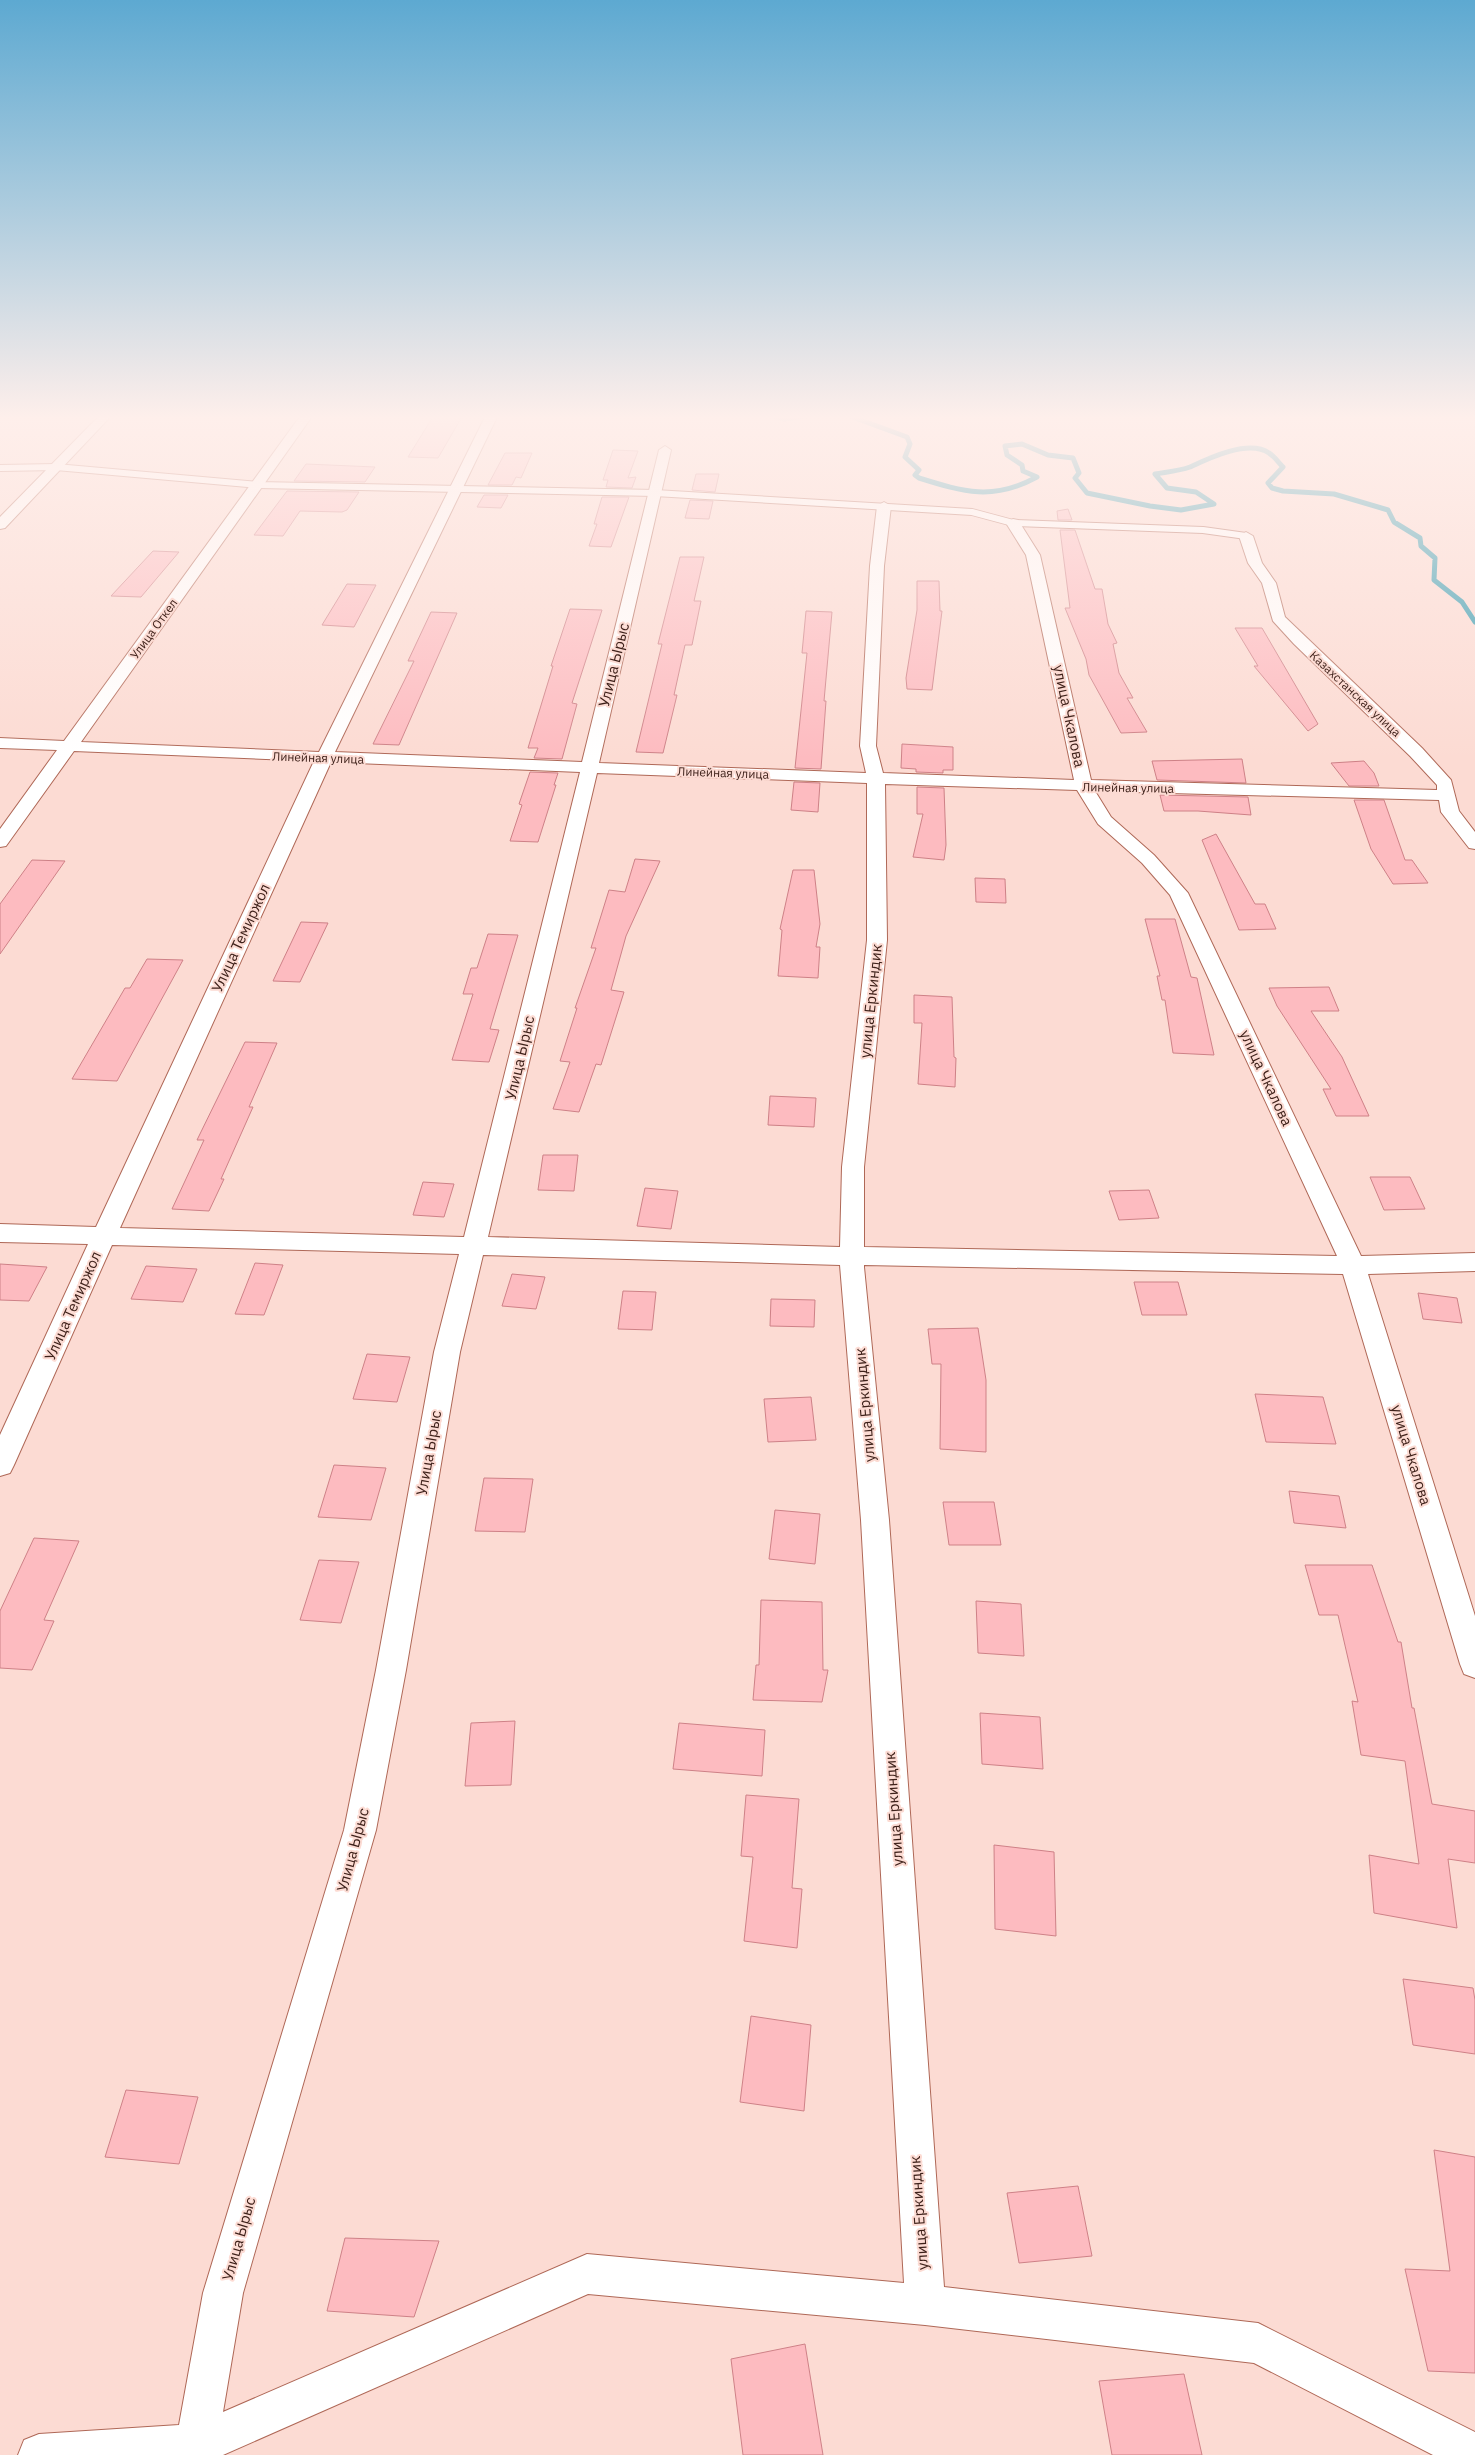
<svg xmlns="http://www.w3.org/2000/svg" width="1475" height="2455" font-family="'IBM Plex Sans',sans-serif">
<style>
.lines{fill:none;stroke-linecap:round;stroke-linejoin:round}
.stream{stroke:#2d99af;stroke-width:5}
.building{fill:#fdbbc0;stroke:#ce8187}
.lane-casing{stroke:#af6857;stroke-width:8}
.street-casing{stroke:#af6857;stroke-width:2}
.lane{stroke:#fff;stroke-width:6}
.street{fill:#fff;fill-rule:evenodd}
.labels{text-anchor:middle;stroke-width:4;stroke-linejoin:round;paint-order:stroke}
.far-street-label{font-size:12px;fill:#3e211a;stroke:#fcdbd3}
.street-label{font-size:15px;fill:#3e211a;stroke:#fcdbd3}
</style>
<rect width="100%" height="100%" fill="#fcdbd3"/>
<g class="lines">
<path class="stream" d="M770 415 784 419 812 415
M847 415 907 437 910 444 905 457 919 470 915 475 919 478C964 492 993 501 1037 477L1023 471 1022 465 1007 455 1005 446 1022 444 1048 455 1073 458 1079 473 1075 478 1087 493 1150 506 1181 510 1214 504 1196 492 1167 488 1155 474C1166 472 1179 471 1190 467 1209 458 1249 439 1269 453 1274 456 1279 463 1283 467L1268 483 1272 488 1283 491 1334 494 1388 510 1394 522 1420 538 1421 546 1435 558 1434 580 1462 602 1475 622"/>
</g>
<path class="building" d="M434 415H463L438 458 408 457Z
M613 450 638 451 628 478 636 477 632 488 606 487 608 480H603Z
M505 453H532L521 478 516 477 512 485H488Z
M306 464 375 467 365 482 294 481Z
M696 474H719L715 492 692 490Z
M287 491 359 492 347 510 342 512 300 511 283 536 254 535Z
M484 495H508L501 508 477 507Z
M602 497H629L611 547 589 546 597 524H594Z
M690 500 713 501 709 519 685 518Z
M1068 509 1072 520H1058L1057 511Z
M1060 530H1075L1095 589H1102L1108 624 1117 643 1113 644 1119 673 1133 698H1127L1147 732 1121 733 1089 675 1086 659 1065 608H1070Z
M153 551 179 552 141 597 111 596Z
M680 557H704L694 601H701L692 645H685L674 695H677L663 753 636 752 662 644H658Z
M917 581H939L940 611H942L932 690 907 689 906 678 917 610Z
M347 584 376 585 354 627 322 625Z
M570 609 602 610 572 703 577 704 562 759 534 758 538 748H528L553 666H551Z
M806 611 832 612 824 701H826L821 769 795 768 807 653H802Z
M431 612 457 613 399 745 373 744 414 661H408Z
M1235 628H1262L1318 724 1308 731 1254 666H1258Z
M902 744 953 747V770H943V773L916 772V769L901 768Z
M1242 759 1246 783 1157 780 1152 761Z
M1364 761 1374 773 1379 786H1349L1331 763Z
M530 772 558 773 554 785H556L538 842 510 841 522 805 519 804Z
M794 782 820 783 818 812 791 810Z
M917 787 944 788 946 845 944 860 913 857 923 814H917Z
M1160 795 1248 797 1251 815 1198 811H1164Z
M1354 800H1384L1405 860H1412L1428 883 1393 884 1371 849Z
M1216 834 1255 904H1265L1276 929 1239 930 1202 840Z
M635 859 660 861 626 936 611 990 624 992 601 1065 596 1064 579 1112 553 1109 570 1062 560 1061 577 1008H575L596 948H591L609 890 625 892Z
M32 860 65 861 0 954V904Z
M793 870H814L820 924 816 947H820L818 978 778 976 782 930 780 929Z
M975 878 1005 879 1006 903 976 902Z
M1145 919H1175L1191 977 1197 978 1214 1055 1173 1053 1165 1000H1162L1157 976H1160Z
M301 922 328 923 300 982 273 981Z
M488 934 518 935 490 1029 499 1030 489 1062 452 1060 473 994H463L471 968H477Z
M147 959 183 960 117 1081 72 1079 125 988H130Z
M1329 987 1339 1011H1311L1342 1057 1369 1116H1336L1323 1089H1331L1277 1006 1269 988Z
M914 995 952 997 954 1057 956 1058 955 1087 918 1084 922 1023H914Z
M245 1042 277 1043 249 1107H253L221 1179H224L209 1211 172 1209 204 1140H197Z
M770 1096 816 1098 814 1127 768 1125Z
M543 1155H578L574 1191 538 1190Z
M1370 1177H1410L1425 1209 1384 1210Z
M423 1182 454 1184 444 1217 413 1215Z
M645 1188 678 1191 671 1229 637 1226Z
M1149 1190 1159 1218 1119 1220 1109 1191Z
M255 1263 283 1265 264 1315 235 1314Z
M0 1264 47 1267 29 1301 0 1300Z
M146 1266 197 1269 183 1302 131 1299Z
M512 1274 545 1277 536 1309 502 1306Z
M1134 1282H1178L1187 1315H1142Z
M623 1291 656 1292 652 1330 618 1329Z
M1418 1293 1457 1298 1462 1323 1423 1319Z
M771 1299 815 1300 814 1327 770 1326Z
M978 1328 986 1380V1452L940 1449 941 1364H932L928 1329Z
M367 1354 410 1357 397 1402 353 1399Z
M1255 1394 1323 1397 1336 1444 1266 1442Z
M811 1397 816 1440 768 1442 764 1399Z
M334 1465 386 1468 371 1520 318 1517Z
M484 1478 533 1479 525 1532 475 1531Z
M1289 1491 1339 1496 1346 1528 1294 1523Z
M943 1502H994L1001 1545H949Z
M775 1510 820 1514 815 1564 769 1559Z
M34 1538 79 1541 44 1620 54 1621 32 1670 0 1668V1611Z
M319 1560 359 1562 341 1623 300 1620Z
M1305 1565H1372L1398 1642H1401L1412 1708H1414L1432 1804 1475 1811V1863L1448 1859 1457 1928 1374 1913 1369 1855 1419 1864 1405 1761 1361 1755 1352 1701 1358 1702 1338 1615H1319Z
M761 1600 822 1602 823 1670H828L822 1702 753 1700 756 1665H759Z
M976 1601 1021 1604 1024 1656 978 1653Z
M980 1713 1040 1717 1043 1769 982 1764Z
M515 1721 511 1785 465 1786 471 1723Z
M679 1723 765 1730 762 1776 673 1769Z
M746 1795 799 1799 792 1888 802 1889 797 1948 744 1941 753 1857 741 1856Z
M994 1845 1054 1852 1056 1936 995 1929Z
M1403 1979 1473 1988 1475 2000V2054L1413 2045Z
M751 2016 811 2025 804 2111 740 2102Z
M126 2090 198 2097 179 2164 105 2157Z
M1434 2150 1475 2157V2373L1428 2371 1405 2269 1450 2271Z
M1078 2186 1092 2256 1019 2263 1007 2193Z
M345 2238 439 2241 414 2317 327 2311Z
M805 2344 823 2455H743L731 2359Z
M1184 2374 1202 2455H1112L1099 2381Z"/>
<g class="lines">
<defs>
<path id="lane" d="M0 468 56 467 258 485 655 493 972 512 1013 523 1203 530 1246 536"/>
<path id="street" d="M100 415H112L5 528 0 529V517Z
M301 415H313L81 742 319 752 486 415H498L335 752 582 762 659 450 665 446 671 450 599 763 866 773 860 746 870 566 877 506 884 502 891 506 884 566 876 746 883 773 1074 780 1026 555 1006 523 1013 519 1018 520 1040 555 1091 780 1437 790V785L1410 756 1294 644 1273 621 1262 583 1248 563 1239 536 1246 532 1253 536 1262 563 1276 583 1285 617 1422 748 1451 780 1459 811 1475 832V849L1469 848 1441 812 1439 800 1095 791 1111 817 1154 855 1188 893 1361 1256 1475 1253V1271L1368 1274 1475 1616V1678L1464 1674 1460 1664 1343 1274 864 1265V1267L889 1520 944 2287 1258 2323 1475 2432V2455H1433L1254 2363 925 2325 588 2294 223 2455H18L24 2440 39 2434 179 2425 203 2293 344 1830 376 1670 434 1352 459 1254 112 1245 14 1465 10 1473 0 1476V1435L88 1244 0 1242V1224L96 1227 314 761 74 751 6 846 0 847V829L57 750 0 748V738L64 741ZM331 762 580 772 464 1237 120 1228ZM597 773 867 783V940L842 1167 840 1247 488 1237ZM885 784 1077 790 1098 824 1142 863 1170 895 1337 1256 864 1247V1167L887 940ZM483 1255 840 1265 861 1520 904 2283 587 2254 223 2412 243 2293 376 1830 406 1670 460 1352Z"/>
</defs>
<use href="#lane" class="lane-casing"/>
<use href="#street" class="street-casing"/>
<use href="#lane" class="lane"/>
<use href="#street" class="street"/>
</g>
<linearGradient id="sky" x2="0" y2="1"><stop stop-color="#5da9d1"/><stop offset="0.55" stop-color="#feefeb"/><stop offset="1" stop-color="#feefeb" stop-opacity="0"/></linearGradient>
<rect width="1475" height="759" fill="url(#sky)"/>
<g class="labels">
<g class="far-street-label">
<text transform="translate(154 629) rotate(-54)" y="4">Улица Откел</text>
<text transform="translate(1355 694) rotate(43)" y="4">Казахстанская улица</text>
<text transform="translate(318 758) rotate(2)" y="4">Линейная улица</text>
<text transform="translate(723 773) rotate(2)" y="4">Линейная улица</text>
<text transform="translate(1128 788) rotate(1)" y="4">Линейная улица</text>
</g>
<g class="street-label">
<text transform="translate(614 665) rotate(-76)" y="5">Улица Ырыс</text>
<text transform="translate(1069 716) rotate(78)" y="5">улица Чкалова</text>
<text transform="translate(241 938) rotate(-65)" y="5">Улица Темиржол</text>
<text transform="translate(871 1001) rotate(-84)" y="5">улица Еркиндик</text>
<text transform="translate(520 1058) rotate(-77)" y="5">Улица Ырыс</text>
<text transform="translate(1266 1078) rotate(65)" y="5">улица Чкалова</text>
<text transform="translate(73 1306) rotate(-66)" y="5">Улица Темиржол</text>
<text transform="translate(865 1405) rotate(-95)" y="5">улица Еркиндик</text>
<text transform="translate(429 1453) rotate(-80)" y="5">Улица Ырыс</text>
<text transform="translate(1411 1455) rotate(73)" y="5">улица Чкалова</text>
<text transform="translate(894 1809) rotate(-94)" y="5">улица Еркиндик</text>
<text transform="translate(353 1850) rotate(-75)" y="5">Улица Ырыс</text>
<text transform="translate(919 2213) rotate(-94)" y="5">улица Еркиндик</text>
<text transform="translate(239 2239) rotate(-74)" y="5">Улица Ырыс</text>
</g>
</g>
</svg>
